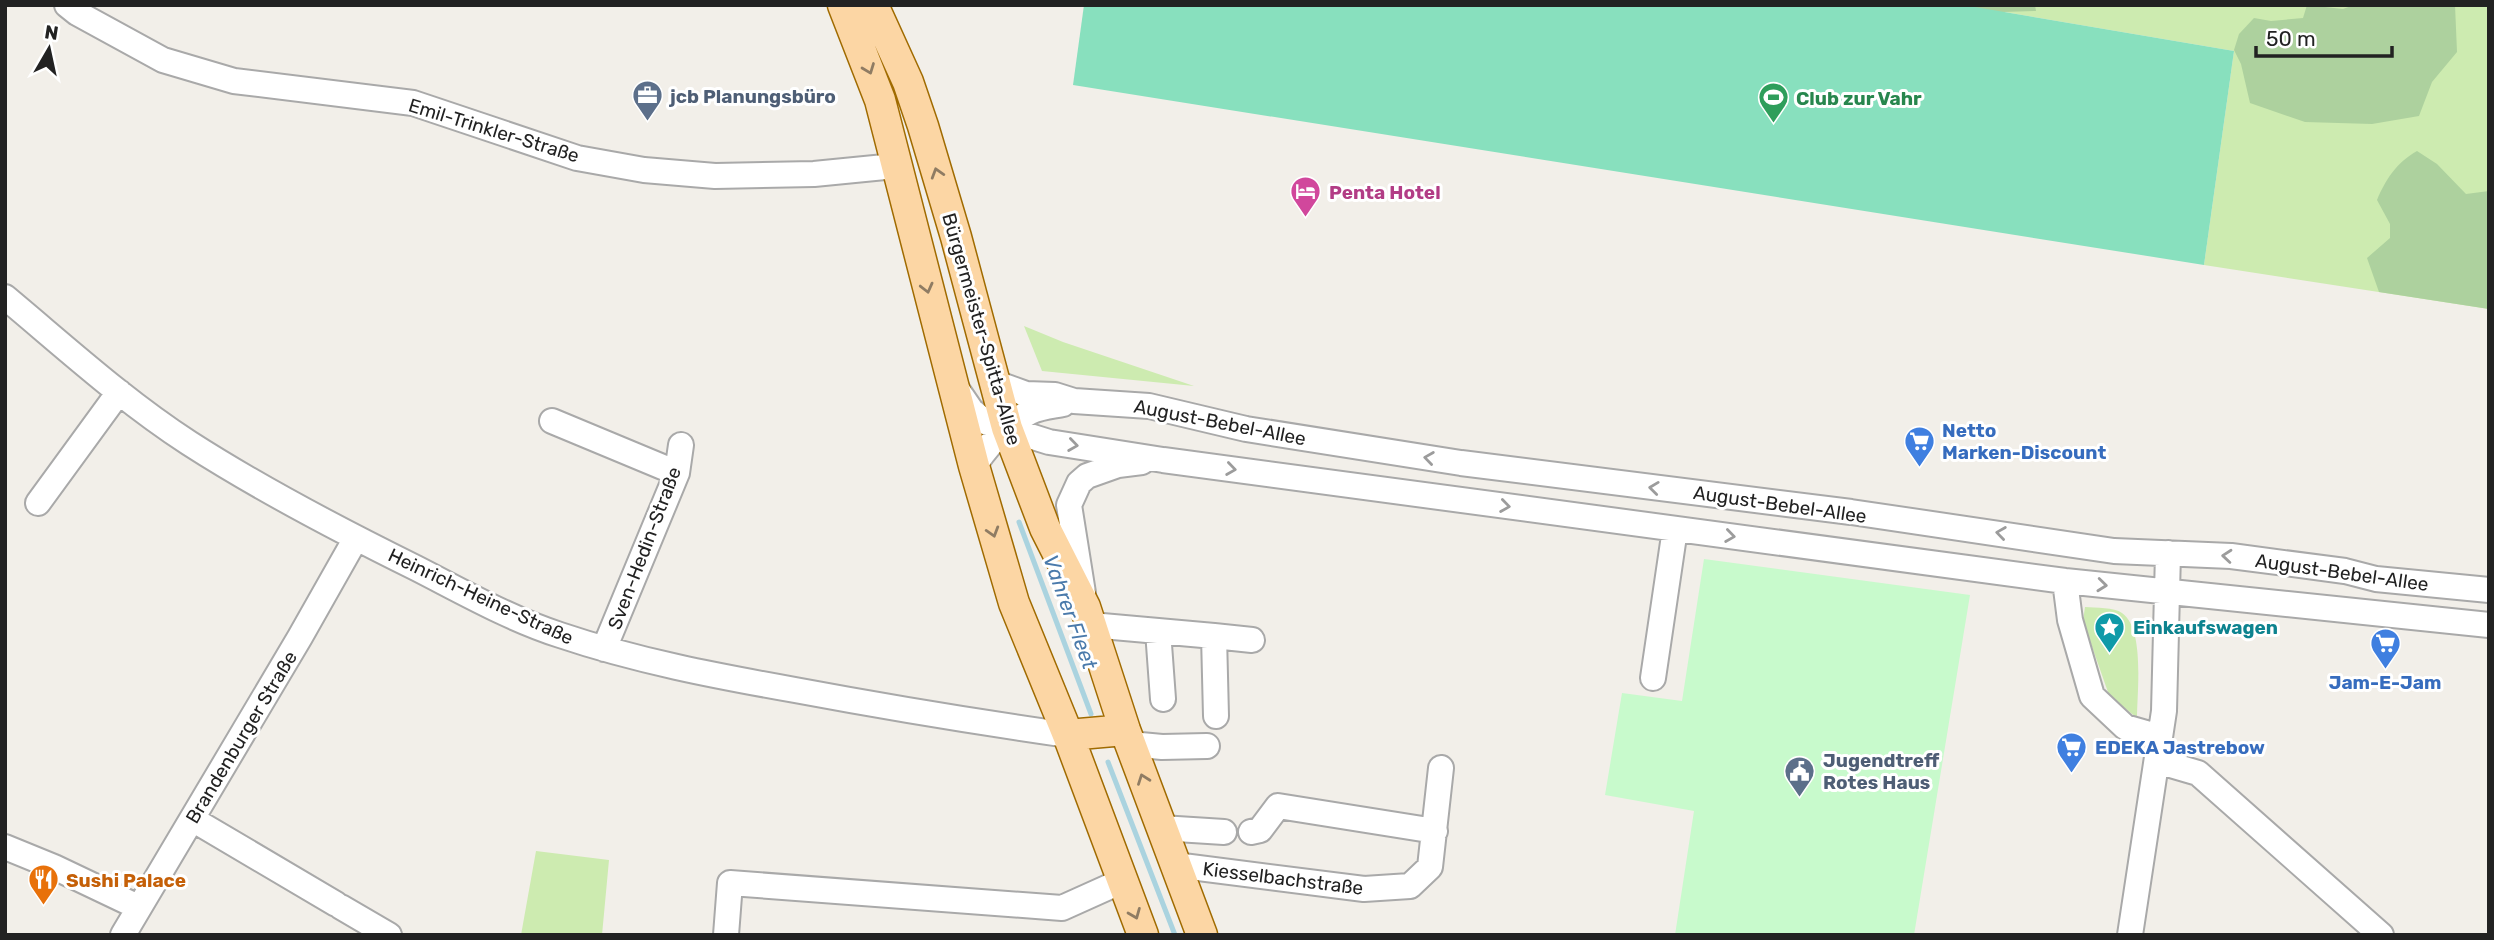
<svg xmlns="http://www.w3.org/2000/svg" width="2494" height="940" font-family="Rubik,sans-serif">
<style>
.grass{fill:#cdebb0}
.forest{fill:#add19e}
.park{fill:#c8facc}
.pitch{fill:#88e0be}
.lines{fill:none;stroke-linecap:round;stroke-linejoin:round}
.stream{stroke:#aad3df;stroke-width:5}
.minor-casing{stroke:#a9a9a9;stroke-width:28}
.major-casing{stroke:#a06b00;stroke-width:33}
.minor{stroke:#fff;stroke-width:24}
.major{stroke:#fcd6a4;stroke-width:30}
.oneway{stroke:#8f7c63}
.oneway2{stroke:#9c9c9c}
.labels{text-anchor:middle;stroke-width:6;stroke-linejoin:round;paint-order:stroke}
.service-label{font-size:19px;font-weight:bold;fill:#4e5e75;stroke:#fff;text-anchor:start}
.leisure-label{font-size:19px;font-weight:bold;fill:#27864d;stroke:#fff;text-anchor:start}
.street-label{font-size:19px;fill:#222;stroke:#fff}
.hotel-label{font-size:19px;font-weight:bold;fill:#b23c85;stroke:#fff;text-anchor:start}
.shop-label{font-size:19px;font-weight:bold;fill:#366cbe;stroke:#fff;text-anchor:start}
.culture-label{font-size:19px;font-weight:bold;fill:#0d838f;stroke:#fff;text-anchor:start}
.food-label{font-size:19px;font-weight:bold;fill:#c56008;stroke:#fff;text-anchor:start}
.water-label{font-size:21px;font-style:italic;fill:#4a7aab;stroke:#fff}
</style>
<rect width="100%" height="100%" fill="#f2efe9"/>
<path class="grass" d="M1963 5H2489V309L2204 265 2234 51Z
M1024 326 1063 342 1194 386 1042 371Z
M2085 607C2096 608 2114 607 2122 613 2145 629 2137 692 2137 718L2109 695 2083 621Z
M536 851 609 860 602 935H521Z"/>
<path class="forest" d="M1928 5H2035L2036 11 1971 13Z
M2307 5 2343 9 2354 5H2455L2457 52 2432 82 2419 116 2372 124 2305 122 2250 103 2241 64 2234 50 2239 34 2254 18 2271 21 2303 18Z
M2417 151 2437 164 2466 194 2489 191V309L2379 292 2367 258 2390 238V224L2377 200C2386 179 2396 163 2417 151Z"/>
<path class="park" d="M1704 559 1970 595 1914 935H1675L1694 811 1605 795 1622 693 1682 701Z"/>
<path class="pitch" d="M1084 5H1963L2234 51 2204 265 1073 85Z"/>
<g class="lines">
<path class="stream" d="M1019 522 1091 714
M1108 762 1175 935"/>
<defs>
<path id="minor" d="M67 5 77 13 163 60 234 81 413 103 577 158 644 170 715 176 814 174 895 166
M5 297C65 347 124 401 189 443 262 490 339 530 416 568 463 592 510 619 560 635 637 661 716 676 795 690 886 707 977 722 1068 735
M993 382 1026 394 1055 395 1074 401 1149 406 1246 429 1461 463 1851 512 2114 551 2231 556 2345 571 2376 579 2489 590
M956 388 971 410 985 422 1049 442 1163 460 2065 581 2489 625
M552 421 677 473
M974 466C988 445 1006 424 1030 412 1040 407 1053 406 1063 404
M38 503 119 392
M2065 581 2070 620 2092 696 2125 727 2160 737
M1083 593 1069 505 1079 483 1087 476 1118 465 1142 462
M1091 625 1214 636 1216 716
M1158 631 1163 699
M1214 636 1252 640
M604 649 677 473 681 445
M1653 678 1675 529
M1130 744 1162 747 1207 746
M2157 761 2198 773 2381 935
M192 819 336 904
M1161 828 1224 832
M1251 832 1260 830 1278 806 1435 831
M5 847 54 867 138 907
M1175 865 1364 889 1410 886 1430 867 1441 768
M341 907 389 935
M123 935 300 637 356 538
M726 935 730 883 1062 908 1122 881
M2130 935 2164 711 2168 553"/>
<path id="major" d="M843 5 880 100 974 466 1014 603 1068 735 1143 935
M873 5 908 82 923 126 956 237 1007 428 1045 528 1085 607 1125 730 1202 935
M1068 735 1125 730"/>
</defs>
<use href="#minor" class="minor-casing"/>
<use href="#major" class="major-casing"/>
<use href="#minor" class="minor"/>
<use href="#major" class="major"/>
</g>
<defs><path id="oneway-chevron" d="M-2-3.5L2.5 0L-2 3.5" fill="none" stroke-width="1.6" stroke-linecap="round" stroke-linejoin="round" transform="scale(1.75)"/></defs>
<g class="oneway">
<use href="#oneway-chevron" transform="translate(869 69) rotate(69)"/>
<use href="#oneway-chevron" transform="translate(937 173) rotate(-107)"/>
<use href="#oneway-chevron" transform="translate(927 288) rotate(76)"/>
<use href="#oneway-chevron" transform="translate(993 532) rotate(73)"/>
<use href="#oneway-chevron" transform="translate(1143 779) rotate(-110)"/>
<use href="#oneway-chevron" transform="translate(1135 914) rotate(68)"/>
</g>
<g class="oneway2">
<use href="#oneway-chevron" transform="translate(1073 445) rotate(8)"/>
<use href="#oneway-chevron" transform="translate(1429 458) rotate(-172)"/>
<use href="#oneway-chevron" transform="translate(1231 469) rotate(8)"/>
<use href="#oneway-chevron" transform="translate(1654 488) rotate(-173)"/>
<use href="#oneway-chevron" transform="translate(1505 506) rotate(8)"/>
<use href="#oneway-chevron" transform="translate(2001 533) rotate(-172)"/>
<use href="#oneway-chevron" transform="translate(1730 536) rotate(8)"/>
<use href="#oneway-chevron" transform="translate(2227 556) rotate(-175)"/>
<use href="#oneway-chevron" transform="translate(2102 585) rotate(6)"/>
</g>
<defs>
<symbol id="office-pin" viewBox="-11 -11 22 30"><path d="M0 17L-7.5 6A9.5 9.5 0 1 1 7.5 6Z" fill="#5c6f8a" stroke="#fff"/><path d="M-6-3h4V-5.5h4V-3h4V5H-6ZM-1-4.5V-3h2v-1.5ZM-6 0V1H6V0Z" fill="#fff"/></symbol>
<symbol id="stadium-pin" viewBox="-11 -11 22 30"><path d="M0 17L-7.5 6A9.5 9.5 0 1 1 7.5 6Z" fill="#2e9e5b" stroke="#fff"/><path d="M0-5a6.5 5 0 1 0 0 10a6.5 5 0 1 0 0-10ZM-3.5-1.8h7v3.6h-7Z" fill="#fff"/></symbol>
<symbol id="hotel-pin" viewBox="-11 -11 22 30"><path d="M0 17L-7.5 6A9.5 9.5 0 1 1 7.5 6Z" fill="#d1479c" stroke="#fff"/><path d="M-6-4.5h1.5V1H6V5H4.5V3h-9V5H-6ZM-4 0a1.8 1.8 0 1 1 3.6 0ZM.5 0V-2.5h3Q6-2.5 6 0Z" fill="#fff"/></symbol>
<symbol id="supermarket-pin" viewBox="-11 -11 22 30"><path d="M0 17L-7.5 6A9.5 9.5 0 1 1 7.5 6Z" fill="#3f7fe0" stroke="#fff"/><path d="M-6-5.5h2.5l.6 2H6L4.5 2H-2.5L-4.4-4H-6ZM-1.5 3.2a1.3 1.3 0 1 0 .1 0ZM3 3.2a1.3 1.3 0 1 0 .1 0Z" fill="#fff"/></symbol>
<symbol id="sight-pin" viewBox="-11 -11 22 30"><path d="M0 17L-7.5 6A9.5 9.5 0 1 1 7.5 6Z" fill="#0f9aa8" stroke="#fff"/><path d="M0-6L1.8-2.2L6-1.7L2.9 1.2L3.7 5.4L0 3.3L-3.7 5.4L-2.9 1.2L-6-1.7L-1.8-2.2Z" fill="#fff"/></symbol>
<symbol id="civic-pin" viewBox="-11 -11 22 30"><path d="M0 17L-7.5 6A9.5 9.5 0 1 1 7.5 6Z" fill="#5c6f8a" stroke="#fff"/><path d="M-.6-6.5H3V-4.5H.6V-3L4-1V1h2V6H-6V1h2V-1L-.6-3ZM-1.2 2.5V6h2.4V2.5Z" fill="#fff"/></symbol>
<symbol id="restaurant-pin" viewBox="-11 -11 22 30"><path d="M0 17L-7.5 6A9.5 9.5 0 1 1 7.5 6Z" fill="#e8710a" stroke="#fff"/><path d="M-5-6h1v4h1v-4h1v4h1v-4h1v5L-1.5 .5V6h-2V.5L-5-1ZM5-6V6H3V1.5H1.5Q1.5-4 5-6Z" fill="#fff"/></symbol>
</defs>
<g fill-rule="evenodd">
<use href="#office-pin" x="630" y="78" width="35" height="47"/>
<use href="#stadium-pin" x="1756" y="80" width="35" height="47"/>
<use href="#hotel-pin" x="1288" y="174" width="35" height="47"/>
<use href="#supermarket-pin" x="1902" y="424" width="35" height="47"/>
<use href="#sight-pin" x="2092" y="610" width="35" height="47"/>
<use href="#supermarket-pin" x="2368" y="626" width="35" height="47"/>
<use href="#supermarket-pin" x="2054" y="730" width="35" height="47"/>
<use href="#civic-pin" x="1782" y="754" width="35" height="47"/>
<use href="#restaurant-pin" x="26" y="862" width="35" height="47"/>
</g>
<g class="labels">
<g class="service-label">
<text x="670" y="103">jcb Planungsbüro</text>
<text x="1823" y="767">Jugendtreff<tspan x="1823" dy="22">Rotes Haus</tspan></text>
</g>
<g class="leisure-label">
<text x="1796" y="105">Club zur Vahr</text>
</g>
<g class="street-label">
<text transform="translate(494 130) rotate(17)" y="7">Emil-Trinkler-Straße</text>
<text transform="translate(982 329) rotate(74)" y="7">Bürgermeister-Spitta-Allee</text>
<text transform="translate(1220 422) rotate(11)" y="7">August-Bebel-Allee</text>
<text transform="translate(1780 504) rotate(8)" y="7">August-Bebel-Allee</text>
<text transform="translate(644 548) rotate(-69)" y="7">Sven-Hedin-Straße</text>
<text transform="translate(2342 572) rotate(8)" y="7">August-Bebel-Allee</text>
<text transform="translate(481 596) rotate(25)" y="7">Heinrich-Heine-Straße</text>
<text transform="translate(241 737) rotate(-59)" y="7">Brandenburger Straße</text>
<text transform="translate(1283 878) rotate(7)" y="7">Kiesselbachstraße</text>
</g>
<g class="hotel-label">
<text x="1329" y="199">Penta Hotel</text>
</g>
<g class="shop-label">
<text x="1942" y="437">Netto<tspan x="1942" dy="22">Marken-Discount</tspan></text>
<text x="2385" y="689" text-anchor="middle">Jam-E-Jam</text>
<text x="2095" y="754">EDEKA Jastrebow</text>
</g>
<g class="culture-label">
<text x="2133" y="634">Einkaufswagen</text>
</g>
<g class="food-label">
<text x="66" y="887">Sushi Palace</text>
</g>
<g class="water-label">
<text transform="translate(1070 612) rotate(70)" y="7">Vahrer Fleet</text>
</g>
</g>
<rect width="2494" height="940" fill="none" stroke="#222222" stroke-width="14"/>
<g transform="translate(49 49) rotate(9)" stroke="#ffffff" stroke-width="5" paint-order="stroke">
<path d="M0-5L12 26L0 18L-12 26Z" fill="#222222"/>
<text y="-10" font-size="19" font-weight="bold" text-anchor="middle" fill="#222222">N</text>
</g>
<path d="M2256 46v10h136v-10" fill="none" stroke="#222222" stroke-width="3.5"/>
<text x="2266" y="46" font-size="21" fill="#222222" stroke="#ffffff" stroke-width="5" paint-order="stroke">50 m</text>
</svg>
